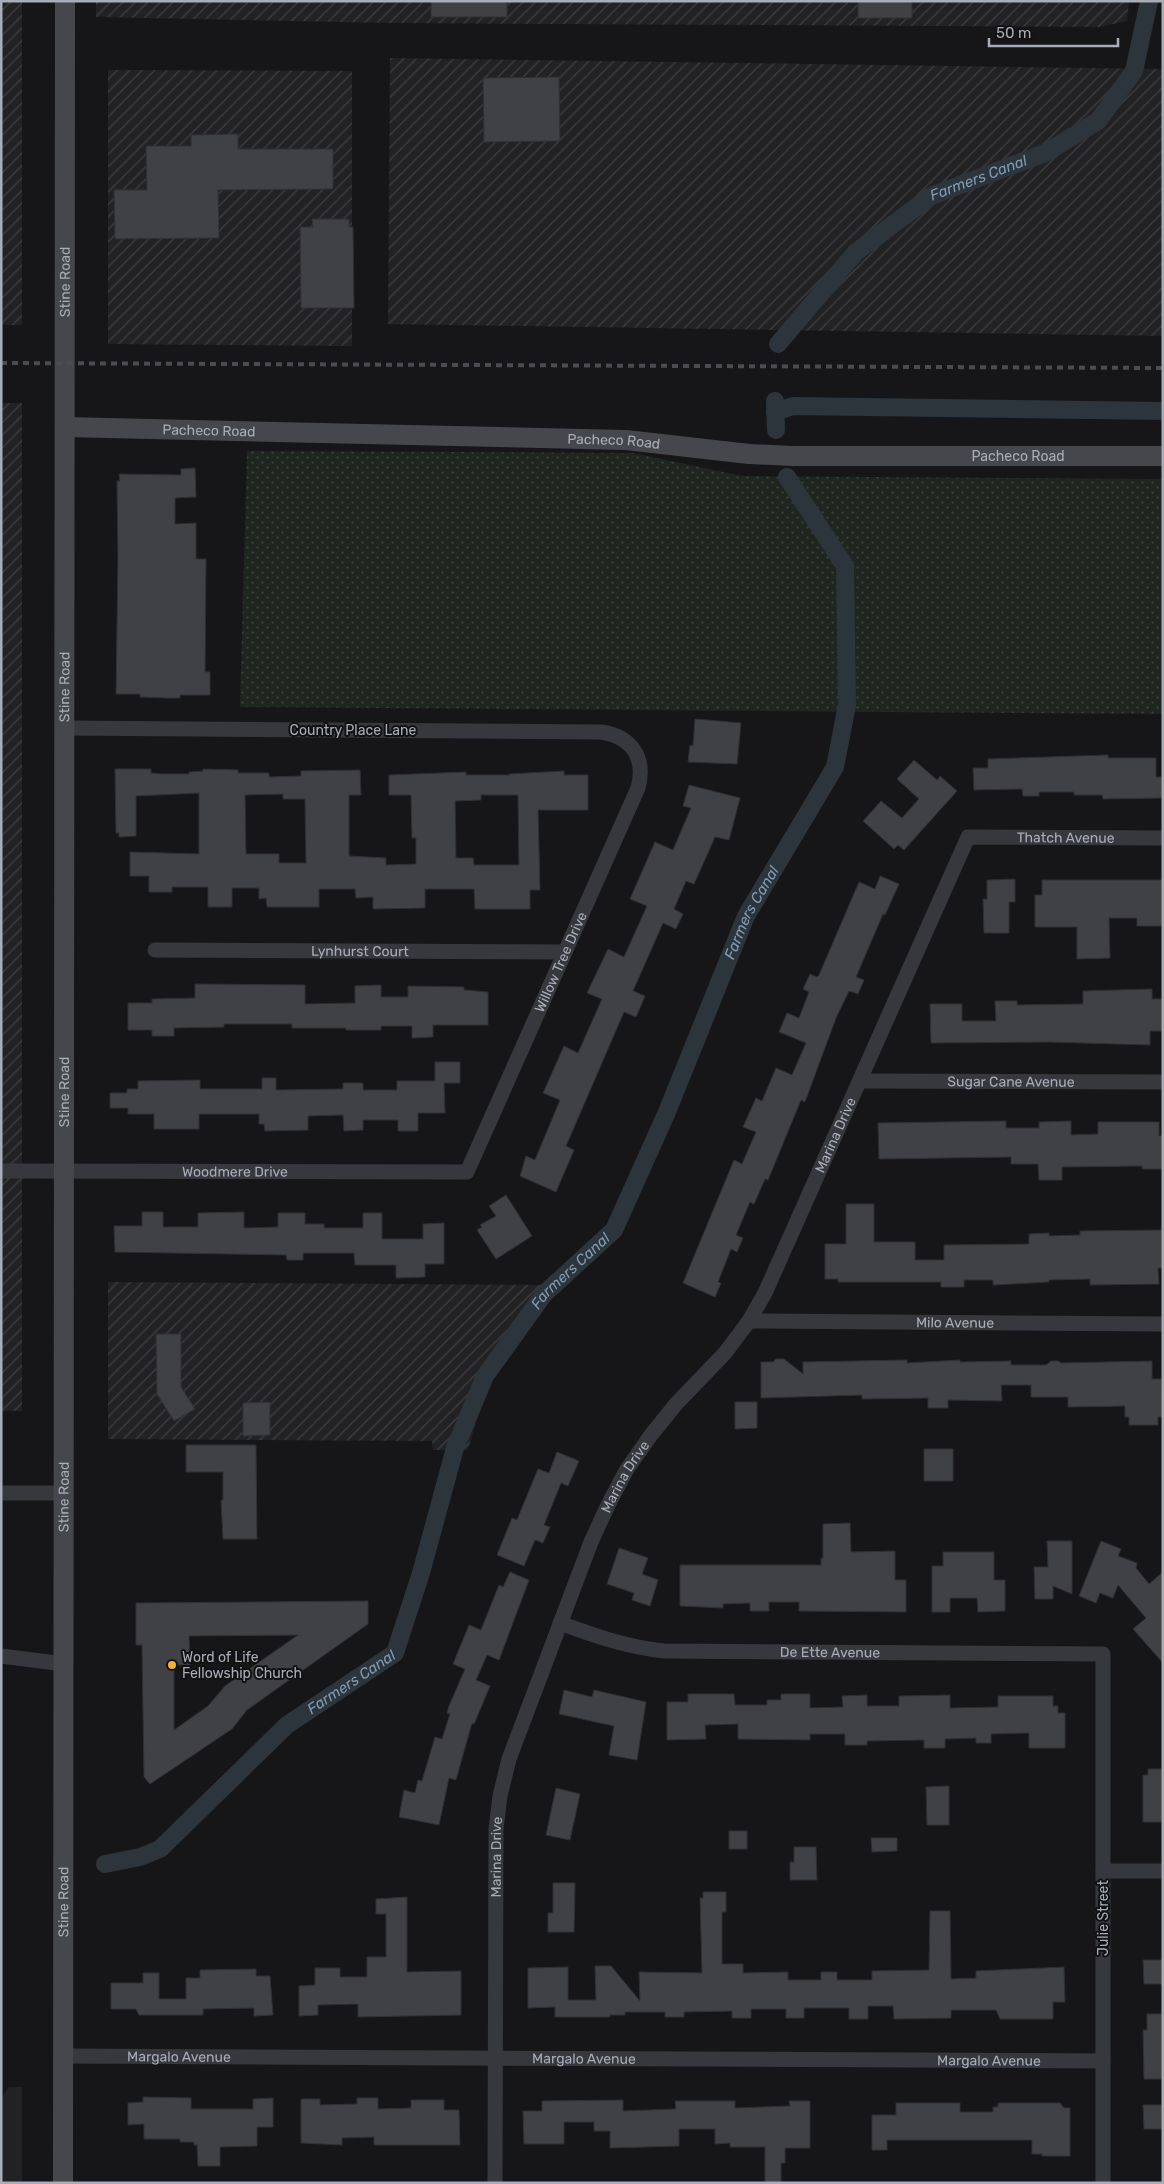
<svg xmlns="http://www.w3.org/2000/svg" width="1164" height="2184" font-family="Rubik,sans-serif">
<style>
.built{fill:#222225}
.industrial{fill:url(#industrial-furrows)}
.grass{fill:url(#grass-dots)}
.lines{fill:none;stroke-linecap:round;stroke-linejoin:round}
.canal{stroke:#2c353c;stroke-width:18}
.building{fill:#404145;stroke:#303034;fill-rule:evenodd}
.street{stroke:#37383d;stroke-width:15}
.secondary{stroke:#45474d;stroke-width:20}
.rail{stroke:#4a4c52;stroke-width:4;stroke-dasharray:6 5;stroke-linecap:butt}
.poi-dot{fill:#f2b134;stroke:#111113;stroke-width:2}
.labels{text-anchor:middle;stroke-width:4;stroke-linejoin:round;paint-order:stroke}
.street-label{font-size:14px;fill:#a8adb8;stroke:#111113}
.poi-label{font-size:14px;fill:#a8adb8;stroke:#111113;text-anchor:start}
.water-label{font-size:15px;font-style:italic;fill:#7f9bb3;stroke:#111113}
</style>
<defs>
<pattern id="industrial-furrows" width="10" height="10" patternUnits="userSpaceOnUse" patternTransform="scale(1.25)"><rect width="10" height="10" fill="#222225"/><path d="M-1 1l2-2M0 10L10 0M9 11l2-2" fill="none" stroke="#3f3f43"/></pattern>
<pattern id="grass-dots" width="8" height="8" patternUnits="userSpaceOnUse" patternTransform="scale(1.25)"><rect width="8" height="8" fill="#1e261f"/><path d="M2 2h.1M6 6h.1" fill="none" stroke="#3c433d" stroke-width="1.8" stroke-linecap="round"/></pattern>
</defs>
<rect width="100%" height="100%" fill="#161618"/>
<path class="built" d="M9 2087H22V2183H1V2098Z"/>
<path class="industrial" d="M1 1H22V325H1Z
M96 1H1129L1127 21 1099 27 391 23 96 17Z
M390 58 1163 69V336L388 324Z
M108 70 352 71V346L108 344Z
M1 403H22V1411H1Z
M108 1282 558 1285 513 1339 496 1365 483 1396 468 1450H433L432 1441 108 1439Z"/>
<path class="grass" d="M247 451 633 453 742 476 1163 479V714L240 707Z"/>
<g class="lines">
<g class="canal">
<path id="s1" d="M778 344 856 252 931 196 1045 153 1098 121 1134 71 1149 1"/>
<path d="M775 401 776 430"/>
<path d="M775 412 793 406 1163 411"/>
<path id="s2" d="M105 1864 140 1857 160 1849 287 1725 395 1653 421 1573 455 1448 485 1376 544 1294 614 1230 667 1112 746 916 835 767 847 705 845 566 787 477"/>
</g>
</g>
<path class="building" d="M431 1H507V17H431Z
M858 1H912V18H858Z
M559 77 560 141 484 142 483 78Z
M238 134V149H333V189L218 190 219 238 115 239 114 190H147L146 146H191V135Z
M312 219H349V227H353L354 308H301L300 227H313Z
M195 468 196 497 175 498V524L196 523V559H206L205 672H210V695H180V698H167L140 697V694H116L118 560 117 481H120L119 474 181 475V469Z
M695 719 741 723 737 764 688 762 690 745 693 746Z
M1108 755V758H1156V777H1163V798L1103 799 1102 795H1074V792H1039V796H1023L1022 789 974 790 973 768H988V759Z
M914 760 937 780 940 776 957 791 904 850 898 845 894 849 863 821 881 801 902 818 919 799 897 779Z
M115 769H151V773L162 774H189V772L203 771V769L238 770V773H269V777L301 776V771L360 770 361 795H349V856L386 858V865L416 864V838H412L411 795H389V775L466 772V775H510L509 774 564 771V775H588V810H538L540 890H530V909H475L474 889H425V908L373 909V897L356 898 355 889H319V907H267L266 898 259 899V888H232V907H208V887H172V892H149V876H130V852L199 854V793L136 796V836L119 837V833H116ZM283 794V799H305L306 863H279V854H246L245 795ZM481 795H518L519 865H474L473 858H456L455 801 481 800Z
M689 785 740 798 729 840 715 837 694 884 686 881 674 909 683 914 676 929 663 923 633 991 645 996 636 1017 624 1012 566 1146 574 1150 556 1192 520 1176 526 1156 535 1160 560 1100 543 1093 564 1046 578 1053 602 999 587 993 608 949 624 957 647 906 630 899 655 842 673 850 691 808 683 806Z
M880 876 899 884 885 915 883 914 856 977 864 980 858 994 849 991 836 1018 805 1102 801 1100 768 1180 765 1179 754 1204 750 1202 736 1235 743 1238 737 1252 731 1249 718 1282 721 1283 715 1297 683 1283 734 1160 742 1164 756 1132 743 1127 756 1098 762 1101 776 1068 792 1075 806 1043 779 1032 787 1013 799 1018 809 992 803 989 810 974 817 977 819 975 859 882 875 889Z
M1015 879V902H1009V933H984L983 899H987V880Z
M1042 880H1163V926H1137V918H1109L1110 958 1077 959V927H1035V895H1042Z
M195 984 305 985V1004L355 1003V986L381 985V997H408V986L464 987V990L488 992V1025H433V1037L412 1038V1026H381V1030H346V1028H292V1024H224V1027L174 1028V1036H152V1030H128V1003H152V999L195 998Z
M1152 989V999H1163V1031H1150V1045L1049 1042 931 1043 930 1004H962V1021H996L995 1001H1017V1005L1083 1004V991Z
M435 1062H460V1083H444L445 1113H418V1131H398V1120H363V1130L344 1131 343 1115 308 1116V1130L265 1131 264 1124H259V1114H199V1129H154V1114H128V1108H110V1093H127V1089H138V1081L200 1080V1089H262V1078H276V1090L343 1089V1083H363V1090H397V1081H435Z
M1006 1121V1128H1039V1122L1071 1121V1135L1098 1134V1122H1159V1136H1163V1169H1142V1166L1062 1167V1180H1039L1038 1164H1011V1157L879 1159 878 1123Z
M506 1195 532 1236 496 1259 477 1230 482 1227 480 1225 496 1216 489 1206Z
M846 1204H874V1242H915V1260H944V1245L1029 1244V1234L1049 1233V1236L1080 1235V1231L1163 1230V1268H1158L1159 1284 1090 1285V1279L1049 1280V1282L993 1285V1280H964V1287H941V1282H838V1279H825V1244H846Z
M142 1212H163V1227H198V1213L244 1212V1228L278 1227V1213H305V1224H324V1228H363V1213H382V1239H423V1224L444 1223V1264H425V1277L396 1278V1265H355L354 1253H303V1260H287L286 1255 115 1252 114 1226H142Z
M156 1334H181V1387L195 1409 174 1421 157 1394Z
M776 1359H784L803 1374V1362L907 1360V1363L960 1360V1362L1011 1361V1365H1046L1051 1361H1058L1061 1363 1152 1361V1379H1162L1163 1417H1158V1425H1129V1417H1125V1406L1068 1407V1397H1031V1385H1001L1002 1401 948 1400V1408H928V1398L862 1399V1395L761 1398V1362H773Z
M270 1402V1435L243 1436V1403Z
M735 1402H757V1428L735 1429Z
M186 1445H256L257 1539H223L221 1500H223V1472H186Z
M924 1449H953V1481H924Z
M557 1452 579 1461 568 1486 561 1483 544 1525 550 1527 543 1543 535 1540 524 1566 497 1555 512 1518 517 1520 538 1469 549 1473Z
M850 1523 851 1552 895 1551V1580H906V1612L799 1611V1602H769V1611H750V1603L723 1604V1608L680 1606V1565H821V1558H823V1524Z
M1047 1541H1072V1594L1053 1586V1599H1035L1034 1567H1048Z
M1101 1541 1121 1549 1118 1556 1137 1563 1136 1568 1149 1584 1163 1572V1663L1133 1629 1146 1618 1118 1585 1113 1598 1100 1593 1096 1603 1079 1596Z
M619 1548 648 1558 642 1574 658 1580 650 1606 632 1600 634 1593 607 1584Z
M943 1552H994V1580H1005V1611L978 1612 977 1598H950V1612H932V1566H943Z
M510 1572 529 1580 499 1660 487 1655 476 1680 490 1686 474 1724 472 1723 456 1780 449 1778 439 1825 399 1817 404 1790 415 1793 418 1780 422 1781 435 1737 442 1739 450 1714 447 1713 449 1706 465 1669 453 1664 469 1625 481 1630 499 1585 503 1587Z
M368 1601V1624L247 1710 232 1729 150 1784 144 1777 142 1645H136V1603ZM298 1635 225 1686 208 1706 174 1730V1665H190L189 1636Z
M564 1690 592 1697 594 1690 646 1702 637 1760 609 1755 614 1726 559 1714Z
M688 1694H734L735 1705H767V1700H781V1694H810V1708L843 1707 842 1696 867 1695V1706H899V1696L950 1695V1708L998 1707V1696H1053V1706H1058V1713H1065V1748H1029V1733L991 1734V1743H976V1738L945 1739V1748H924V1740L867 1741V1745H845V1734H810V1740L738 1739V1724L705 1725 706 1739 667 1740V1702H688Z
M1148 1769H1163V1822H1143V1775H1148Z
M949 1786V1825H927L926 1787Z
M556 1788 580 1794 570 1840 546 1835Z
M729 1831H747V1849H729Z
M871 1838H897V1851L872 1852Z
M794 1847H816L817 1880H790V1862H794Z
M553 1883H575L574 1932H548V1913H553Z
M703 1892H726V1912H722V1964H743V1973L788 1972V1980H821V1972H837V1980H872V1971L929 1970 930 1911H950L951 1979 976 1978V1971L1064 1967 1065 2002H1053V2019H1000L996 2010H951V2018L894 2019 893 2006H868V2019H849V2008H804V2018H786V2009H751V2018H732V2011L684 2012V2017H665V2012H625V2015H610V2017H555V2007L528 2008V1968L568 1967V2000H596L595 1966H611L640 2001 639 1972 702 1973 700 1898H703Z
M407 1897V1972L461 1971V2015L358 2017V2004L318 2005V2015L299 2016V1986L315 1985V1968H340V1977H367V1957H386V1914H376V1899Z
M1143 1960H1163V1984H1144Z
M256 1969V1976H270L273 2015 254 2016V2008L203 2009V2015H139L136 2009H111V1983H143V1973H159V1999H186V1978H200V1970Z
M1147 2014H1163V2079H1144L1143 2030H1147Z
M143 2097 191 2098V2109H253V2099L273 2098V2127H257V2146L220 2147V2166H198L197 2145H194V2142H180V2139H144V2124L128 2125V2103L143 2102Z
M357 2098H378V2109L411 2108V2100H444V2110H459L460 2145H374V2137L342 2138V2145L301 2143V2099H320V2105L357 2104Z
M623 2100V2111L676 2109 675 2101H735V2108L790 2106 789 2101H810V2148H785V2163H781V2183H765V2147H730V2143L715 2144V2129H679V2146L610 2148V2131H594V2122H564V2144H524L523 2111H542V2101Z
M896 2103H960V2112H993V2107H998V2103H1060L1064 2108H1070V2156H1042V2154H1032V2140H887V2150H872V2115H896Z
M1143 2105H1163V2129H1144Z"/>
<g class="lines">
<g class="street">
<path id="s3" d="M155 950 565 952"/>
<path id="s4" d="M860 1081 1163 1082"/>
<path id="s5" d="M1 1171 467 1172 638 788C646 758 632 737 602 732L65 728"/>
<path id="s6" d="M749 1321 1163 1324"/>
<path d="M1 1493H65"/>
<path id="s7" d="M560 1623C595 1636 627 1647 664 1651L1103 1654V2183"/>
<path d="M1 1656 64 1664"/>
<path d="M1103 1871H1163"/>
<path id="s8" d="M65 2056 1103 2061"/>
<path id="s9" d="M495 2183 496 1829 500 1796 509 1759 591 1542 608 1505 627 1469 651 1435 676 1404 725 1353 749 1321 765 1293 968 837 1163 838"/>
</g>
<g class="secondary">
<path id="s10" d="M65 427 626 440 749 454 793 456H1163"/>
<path id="s11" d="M63 2183 65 1"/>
</g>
<path class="rail" d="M1 363 1163 368"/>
</g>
<circle class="poi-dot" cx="172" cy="1665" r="5"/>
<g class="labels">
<g class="street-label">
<text dy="5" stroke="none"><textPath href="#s11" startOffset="1901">Stine Road</textPath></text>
<text dy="5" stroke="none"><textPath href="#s10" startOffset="144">Pacheco Road</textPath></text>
<text dy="5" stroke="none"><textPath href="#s10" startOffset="549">Pacheco Road</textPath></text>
<text dy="5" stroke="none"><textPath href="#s10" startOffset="954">Pacheco Road</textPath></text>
<text dy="5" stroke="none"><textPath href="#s11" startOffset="1496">Stine Road</textPath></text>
<text x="353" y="735">Country Place Lane</text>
<text dy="5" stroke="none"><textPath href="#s9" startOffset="1560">Thatch Avenue</textPath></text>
<text dy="5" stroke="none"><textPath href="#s3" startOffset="205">Lynhurst Court</textPath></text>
<text dy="5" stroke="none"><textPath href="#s5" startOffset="696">Willow Tree Drive</textPath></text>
<text dy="5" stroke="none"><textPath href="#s4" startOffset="151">Sugar Cane Avenue</textPath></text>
<text dy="5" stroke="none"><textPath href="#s11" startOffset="1091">Stine Road</textPath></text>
<text dy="5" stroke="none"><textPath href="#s9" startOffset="1136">Marina Drive</textPath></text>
<text dy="5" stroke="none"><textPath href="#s5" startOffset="234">Woodmere Drive</textPath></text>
<text dy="5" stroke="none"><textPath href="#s6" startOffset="206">Milo Avenue</textPath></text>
<text dy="5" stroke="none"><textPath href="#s9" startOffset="731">Marina Drive</textPath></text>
<text dy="5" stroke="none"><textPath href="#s11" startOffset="686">Stine Road</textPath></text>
<text dy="5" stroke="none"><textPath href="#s7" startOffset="274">De Ette Avenue</textPath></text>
<text dy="5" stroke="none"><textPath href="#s9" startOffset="326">Marina Drive</textPath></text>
<text dy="5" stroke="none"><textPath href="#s11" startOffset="281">Stine Road</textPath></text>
<text transform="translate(1103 1918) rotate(-90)" y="5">Julie Street</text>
<text dy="5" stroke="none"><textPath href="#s8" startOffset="114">Margalo Avenue</textPath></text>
<text dy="5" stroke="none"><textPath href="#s8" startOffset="519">Margalo Avenue</textPath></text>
<text dy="5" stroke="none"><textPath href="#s8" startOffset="924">Margalo Avenue</textPath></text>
</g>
<g class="poi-label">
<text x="182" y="1662">Word of Life<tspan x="182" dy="16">Fellowship Church</tspan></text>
</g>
<g class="water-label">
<text dy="5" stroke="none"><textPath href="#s1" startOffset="265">Farmers Canal</textPath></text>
<text dy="5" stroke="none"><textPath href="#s2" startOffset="1198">Farmers Canal</textPath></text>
<text dy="5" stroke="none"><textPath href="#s2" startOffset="792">Farmers Canal</textPath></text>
<text dy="5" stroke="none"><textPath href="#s2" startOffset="312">Farmers Canal</textPath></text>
</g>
</g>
<rect width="1164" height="2184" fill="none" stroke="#a8adb8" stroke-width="5"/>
<path d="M989 38v8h129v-8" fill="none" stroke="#a8adb8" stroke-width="2.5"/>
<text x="996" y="38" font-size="15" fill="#a8adb8" stroke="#111113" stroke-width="4" paint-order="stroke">50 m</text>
</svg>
